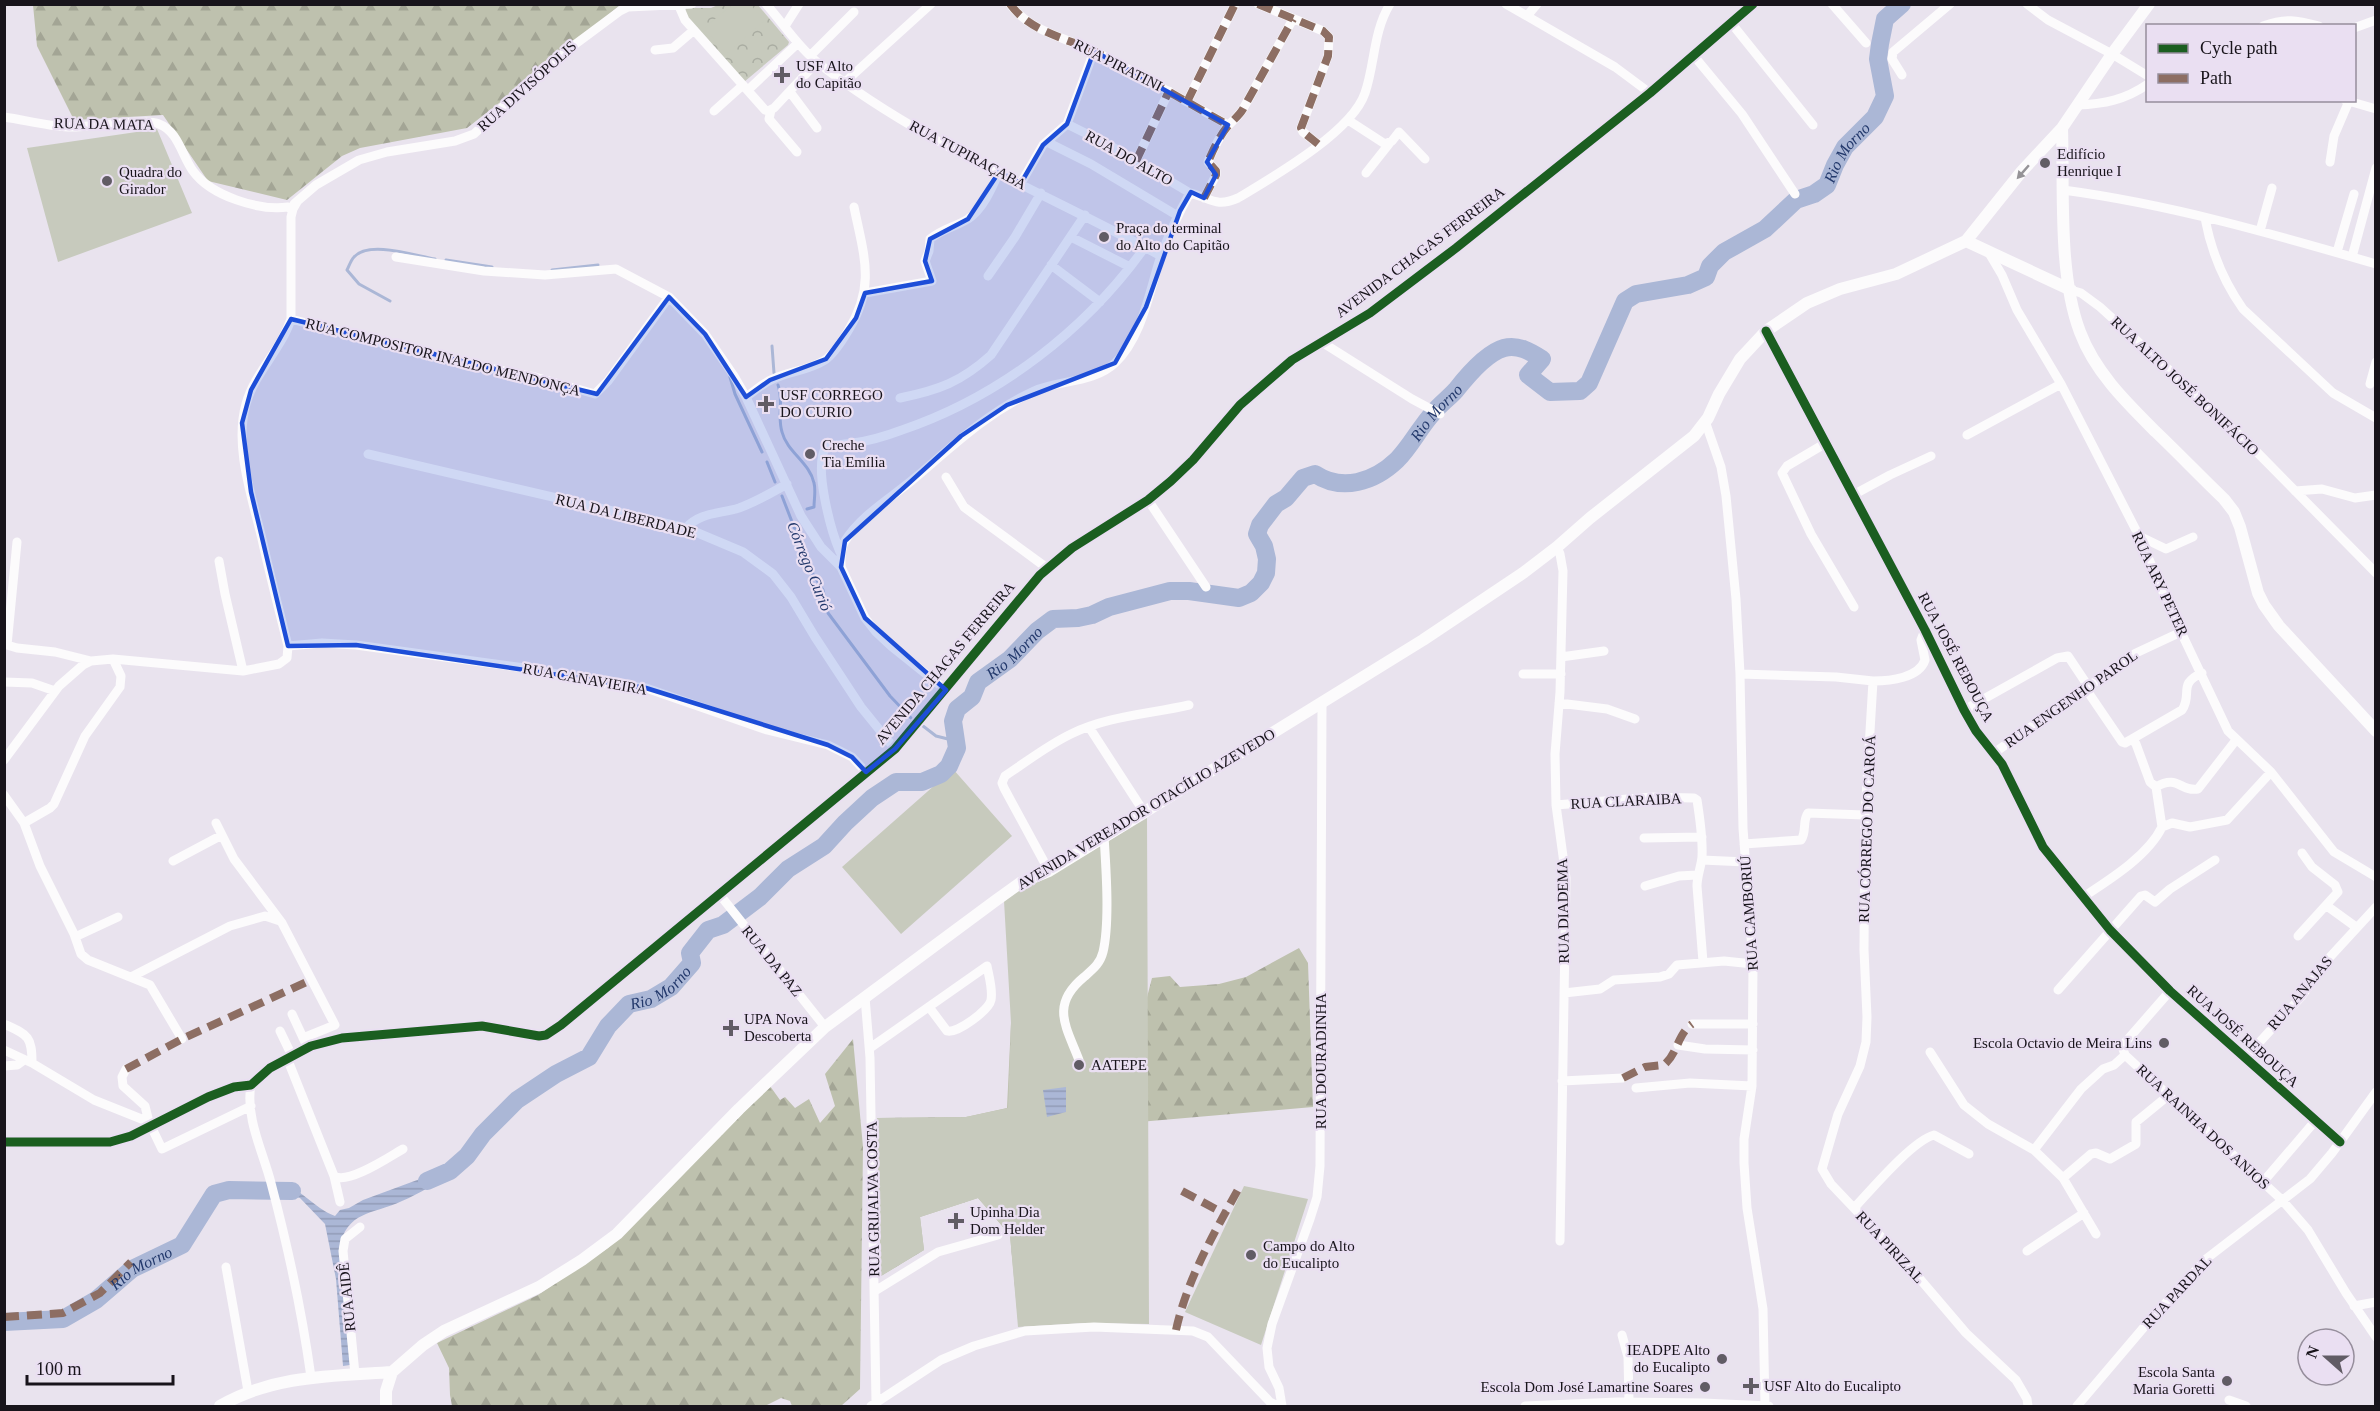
<svg xmlns="http://www.w3.org/2000/svg" width="2380" height="1411" font-family="Georgia,serif">
<style>
.forest{fill:url(#forest-firs)}
.park{fill:url(#park-crowns)}
.pitch{fill:#c7cabd}
.water{fill:url(#water-rules)}
.lines{fill:none;stroke-linecap:round;stroke-linejoin:round}
.stream{stroke:#abb7d6;stroke-width:3}
.river{stroke:#abb7d6;stroke-width:18}
.minor{stroke:#fcfbfc;stroke-width:9}
.major{stroke:#fcfbfc;stroke-width:12}
.quiet{stroke:#8d6e63;stroke-width:8;stroke-dasharray:15 8;stroke-linecap:butt}
.cycleway-casing{stroke:#eadff2;stroke-width:13}
.cycleway{stroke:#1b5e20;stroke-width:9}
.oneway{fill:#959397}
.marked{fill:#1d4ed8;fill-opacity:0.2;stroke:#1d4ed8;stroke-width:4.5;stroke-linejoin:round}
.poi-dot{fill:#615c65;stroke:#eadff2;stroke-width:2}
.labels{text-anchor:middle;stroke-width:4.5;stroke-linejoin:round;paint-order:stroke}
.street-label{font-size:15px;fill:#18141b;stroke:#eadff2}
.poi-label{font-size:15px;fill:#18141b;stroke:#eadff2;text-anchor:start}
.water-label{font-size:16px;font-style:italic;fill:#23396c;stroke:#eadff2}
</style>
<defs>
<pattern id="forest-firs" width="22" height="20" patternUnits="userSpaceOnUse" patternTransform="scale(1.5)"><rect width="22" height="20" fill="#bec1ae"/><path d="M5 1l3.5 6h-7zM16 11l3.5 6h-7z" fill="#a3a595"/></pattern>
<pattern id="park-crowns" width="20" height="18" patternUnits="userSpaceOnUse" patternTransform="scale(1.5)"><rect width="20" height="18" fill="#c7cabd"/><path d="M2 6a3 3 0 1 1 6 0M12 15a3 3 0 1 1 6 0" fill="none" stroke="#aaada2"/></pattern>
<pattern id="water-rules" width="6" height="5" patternUnits="userSpaceOnUse" patternTransform="scale(1.5)"><rect width="6" height="5" fill="#abb7d6"/><path d="M0 2.5h6" fill="none" stroke="#929cb7"/></pattern>
</defs>
<rect width="100%" height="100%" fill="#e9e3ee"/>
<path class="forest" d="M33 5H620L552 62 467 128 360 148 342 156 287 200 208 181 163 115 74 120 37 46Z
M1299 948 1308 963 1313 1107 1139 1122 1018 1320 1010 1235 978 1198 920 1217 924 1250 881 1276 877 1118 966 1117 1007 1108 1011 1023 1146 1001 1152 978 1170 976 1180 987 1219 984 1246 977Z
M853 1039 863 1147 860 1389 841 1406H792L790 1401 781 1398 765 1406H452L450 1395 449 1368 437 1343 538 1295 608 1248 770 1086 780 1100 785 1097 795 1108 809 1099 820 1123 835 1106 825 1074Z"/>
<path class="park" d="M718 5H758L789 42 788 45 744 82 689 21 685 11 686 8H711Z"/>
<path class="pitch" d="M732 5H751L764 21 726 54 704 28Z
M157 129 192 213 58 262 27 148Z
M953 769 1012 836 901 934 842 867Z
M1147 818 1149 1324 1084 1323 1018 1327 1010 1235 978 1198 920 1217 924 1250 881 1276 877 1118 966 1117 1008 1108 1011 1023 1004 901 1030 883 1072 863Z
M1244 1186 1308 1199 1261 1345 1185 1312Z"/>
<path class="water" d="M1066 1087V1112L1047 1117 1043 1090Z
M447 1169 452 1173C436 1183 419 1194 402 1201 372 1215 347 1210 339 1249L350 1365 343 1366 336 1279 325 1224 300 1198 279 1193 278 1183C301 1187 313 1208 335 1216L340 1210 349 1208 363 1200Z"/>
<g class="lines">
<path class="stream" d="M446 260 492 267
M552 270 598 265
M390 301 359 284 347 270C349 266 351 260 354 257 369 240 416 256 435 259
M772 346 774 373
M730 377 735 394 762 452
M778 385C784 401 777 416 782 432 787 452 810 463 814 483 816 490 814 499 814 507L807 509
M767 462 775 482
M782 496 811 571 823 590 828 613 890 696 911 718
M923 726 936 736 956 741"/>
<g class="river">
<path id="s1" d="M427 1181 450 1171 467 1156 483 1134 517 1100 556 1074 589 1057 608 1026 629 1004 651 999 671 987 692 963 690 953 708 930 723 925 760 897 788 869 824 846 845 823 872 798 896 782H922L941 774 949 766 957 748 953 721 957 709 972 697 978 682 1010 659 1037 631 1053 619 1078 618 1092 615 1109 607 1170 591H1189L1239 598 1251 593 1261 583 1266 573 1267 559 1264 546 1257 534 1260 525 1276 504 1286 498 1303 478 1315 474C1342 492 1374 482 1397 460 1411 446 1420 427 1433 413 1440 404 1449 398 1456 390 1467 376 1486 353 1504 348 1518 344 1531 352 1542 359L1528 375 1550 392 1580 391 1589 383 1625 301 1636 294 1688 285 1706 277 1710 266 1724 252 1765 229 1796 200 1814 194 1827 185 1835 165 1845 147 1875 117 1885 96 1878 59 1880 44 1885 19 1902 4"/>
<path id="s2" d="M4 1322 63 1319 96 1300 132 1269 182 1245 214 1194 229 1190 292 1191"/>
</g>
<path class="minor" d="M766 4C783 23 797 46 817 62 921 144 1046 193 1161 256
M1010 4C1031 33 1068 38 1098 53 1142 76 1185 101 1228 125
M1258 4 1323 31 1329 37 1328 56 1301 128 1303 132 1318 144
M1506 4 1615 67 1650 93
M1832 4 1866 43
M2027 4 2048 20 2112 54 2148 76
M679 6 685 20 765 110 768 111 774 108 817 62
M1527 16 1537 4
M1732 24 1813 125
M785 26 799 4
M2263 26C2286 18 2296 20 2319 26
M2354 28 2376 20
M655 50 673 48 694 30
M810 56 854 12
M1694 56 1742 114 1795 194
M1902 75 1892 59 1893 52 1950 4
M845 82 931 4
M748 90 798 43
M790 92 817 128
M2345 100 2376 109
M1187 102 1235 4
M2077 105C2104 104 2125 100 2148 84
M771 110 769 119 797 152
M714 111 743 85
M4 117C25 120 47 126 68 127 88 128 145 118 159 124 178 131 182 156 193 171 211 196 259 211 288 207L292 210
M1348 120 1385 144 1392 141 1399 132 1425 159
M1067 124 1111 146 1190 193
M1047 142 1091 164 1178 216
M1136 161 1169 91
M2330 162 2334 136 2349 101
M1366 173 1389 144
M1021 183 1043 145 1067 124 1094 51
M2063 190C2169 204 2273 234 2376 264
M1204 198 1216 175V171L1208 162C1213 150 1219 137 1227 127 1232 121 1239 116 1243 109L1293 19
M294 204 316 185 359 160 387 152 455 141 474 134 546 66 620 11 628 7 692 4
M2205 218C2211 251 2224 282 2243 309L2333 393 2376 418
M2260 231 2272 188
M1071 237 1130 267
M2337 252 2354 194
M1989 253 2002 275 2017 310 2061 384 2139 536 2172 613 2228 731 2271 772 2334 852 2376 877
M396 257 484 271 545 275 616 269 669 297 705 334 734 376 746 397 801 516 821 547 841 567 865 618 876 632 891 646 946 690
M2352 257 2376 168
M1051 265 1100 302
M988 276 1015 237 1041 193
M2071 290 2081 293 2100 307 2199 397 2250 445 2376 573
M865 293 932 281 925 261 929 251 930 239C942 229 955 227 968 219 983 209 992 188 999 172
M291 319 429 356 535 377 595 394 608 381 669 297
M1766 331 1925 630 1964 710 1976 731 2002 764 2043 847 2110 930 2170 991 2340 1142
M1320 341 1412 399 1440 414
M2370 384 2376 362
M746 397C755 391 763 383 773 379 790 371 808 371 825 360 834 354 842 341 848 331 876 286 864 256 854 207
M900 398C939 390 961 382 991 355L1085 215
M1705 421 1721 467 1726 496 1736 599 1740 674 1743 828 1753 964 1752 1086 1744 1139V1163L1747 1208 1763 1309 1765 1406
M1967 435 2061 384
M1826 443 1787 466 1782 473 1811 534 1854 607
M368 454 686 528 743 552 773 574 791 597 815 637 861 707 895 749
M946 477 964 507 1047 568
M2295 491 2322 489 2355 498 2376 495
M1853 495 1890 475 1931 456
M1148 500 1206 587
M686 528C700 512 720 514 739 508 756 502 771 493 787 484
M2139 536 2166 549 2193 537
M17 542 7 645 17 648 55 652 91 661
M1557 547 1560 554 1563 571 1560 692 1555 754 1556 805 1566 878 1560 1241
M840 552C831 531 813 466 826 447 835 444 844 445 853 443 870 441 886 436 902 430 999 397 1086 330 1145 247
M219 561 225 594 243 671
M841 567C841 558 840 549 845 541 862 514 893 497 916 477 955 444 987 413 1034 391 1059 380 1094 383 1115 363 1142 337 1149 293 1160 259 1168 236 1178 214 1190 193 1211 198 1215 208 1238 198 1273 177 1352 132 1365 93 1375 64 1373 32 1390 4
M1925 630 1921 640 1925 660C1919 678 1890 681 1873 681L1865 815 1864 950 1867 1017 1866 1042 1860 1066 1838 1114 1822 1169 1831 1184 1908 1265 1966 1333 2016 1380 2027 1399 2028 1406
M288 646 322 643 356 645 525 668 610 684 646 688 767 730 828 745 852 757 866 772
M1561 657 1604 651
M1523 674H1561
M1740 674 1836 677 1873 681
M4 682 32 683 55 691
M1559 703 1607 709 1635 719
M1964 710 2057 658 2068 656 2088 686 2090 695 2122 742 2125 743 2132 739 2136 744 2150 782 2156 787 2162 827
M1089 727 1144 812
M2132 739 2182 710C2193 694 2177 684 2202 673
M1994 753 2136 653 2181 632
M4 760 59 686 83 665 91 661 113 659 243 671 279 664 287 658 288 646C279 610 270 575 262 539 252 497 234 446 246 404 255 372 281 350 291 319V217L293 209 297 202
M2156 787C2178 774 2180 792 2198 789L2236 740
M4 795 24 823 40 866 74 934 81 954 88 960 150 985 182 1039
M1556 805 1652 797 1694 798 1697 800C1700 819 1703 838 1702 857 1701 867 1697 876 1697 886L1703 962
M24 823 50 808 54 804 85 736 120 687 121 676 113 659
M216 823 234 859 282 923 335 1025 303 1038
M2162 827 2172 823 2190 827 2227 820 2271 772
M1644 838 1702 837
M1744 844 1801 840C1807 832 1802 821 1808 813L1865 815
M1702 860 1746 862
M173 861 222 835
M1049 871 1004 788 1002 783 1005 776C1026 762 1048 745 1071 734 1107 716 1150 714 1189 705
M1645 886 1679 876 1697 875
M720 895 825 1027
M2083 897C2109 880 2148 856 2162 827
M2327 906 2356 927
M2298 936 2338 892 2335 885 2312 867 2302 853
M75 937 118 917
M131 977 230 926 265 916 280 921
M2058 990 2141 896 2145 895 2155 902 2170 889 2215 860
M1564 993 1600 989 1614 980 1660 977 1669 974 1677 965 1724 961 1753 964
M865 997 870 1058 876 1402
M292 1014 305 1042
M4 1024C28 1035 32 1036 32 1063L94 1100 149 1122
M1692 1024H1753
M280 1031 292 1056
M1678 1045 1705 1049 1753 1050
M870 1048 987 966C989 977 993 989 991 1000 989 1010 957 1034 947 1031L929 1007
M4 1050 32 1063
M1930 1052 1964 1105 1988 1124 2034 1150 2063 1178 2096 1234
M2125 1055 2282 1200 2308 1230 2346 1293 2376 1337
M287 1058 334 1176 340 1202
M2245 1058 2301 997 2330 957 2376 907
M1079 1060C1066 1026 1050 1005 1084 977 1093 969 1100 964 1103 952 1110 922 1106 868 1104 836
M4 1066 17 1065 24 1060
M126 1069 122 1077 123 1086 145 1106 149 1122 162 1149 251 1106
M1562 1081 1623 1078
M251 1085C245 1117 263 1152 271 1183 288 1247 302 1312 311 1377
M1636 1088 1690 1083 1752 1086
M4 1142H110L131 1136 208 1097 234 1087 251 1085 270 1068 311 1046 342 1038 482 1026 539 1036 546 1035 561 1025 895 749 1040 575 1072 548 1148 500 1171 481 1193 460 1240 405 1292 360 1370 313 1456 248 1650 93 1753 4
M2034 1150 2081 1089 2103 1069 2114 1065 2125 1055 2122 1046 2170 991
M334 1176C348 1185 389 1157 403 1149
M2063 1178 2091 1154 2096 1153 2110 1159 2136 1144V1122L2169 1095
M2263 1182 2316 1120
M1854 1208C1871 1190 1912 1141 1934 1135L1969 1154
M2027 1251 2084 1213
M226 1267 248 1391
M875 1291 938 1252 998 1235
M2354 1306 2376 1302
M1622 1335 1628 1357 1629 1402
M355 1374 343 1251 345 1239 360 1227
M2229 1400 2246 1406
M871 1406 941 1360 974 1346 1025 1331 1094 1327 1193 1331 1208 1337 1270 1402 1278 1406
M1282 1406 1279 1388 1269 1367 1267 1348 1272 1324 1310 1219 1317 1197 1320 1166 1322 704
M1525 1406 1618 1402 1703 1403 1769 1406
M2077 1406 2150 1320 2206 1259 2310 1179 2332 1153 2376 1092"/>
<path class="major" d="M2062 128C2064 190 2058 274 2080 332 2095 372 2126 402 2156 432 2179 454 2201 477 2224 499L2234 512 2240 527 2258 593 2264 605 2279 626 2376 731
M1966 241 2071 290
M220 1406C273 1375 333 1376 392 1372L423 1345 444 1331 539 1287 582 1260 617 1234 739 1109 825 1027 995 901 1020 883 1049 871 1423 640 1523 573 1557 547 1590 518 1694 436 1708 418 1719 394 1740 359 1766 331 1807 303 1840 289 1896 274 1966 241 2022 171 2062 128 2112 54 2149 4
M386 1406V1391L392 1372"/>
<path class="quiet" d="M1010 4C1031 33 1068 38 1098 53 1142 76 1185 101 1228 125
M1258 4 1323 31 1329 37 1328 56 1301 128 1303 132 1318 144
M1187 102 1235 4
M1136 161 1169 91
M1204 198 1216 175V171L1208 162C1213 150 1219 137 1227 127 1232 121 1239 116 1243 109L1293 19
M126 1069 182 1039 311 980
M1623 1078 1645 1067 1664 1065C1678 1053 1677 1035 1692 1024
M1182 1191 1225 1214
M4 1317 63 1313 100 1293 131 1262
M1176 1330C1188 1276 1215 1232 1241 1184"/>
<defs>
<path id="cycleway" d="M1766 331 1925 630 1964 710 1976 731 2002 764 2043 847 2110 930 2170 991 2340 1142
M4 1142H110L131 1136 208 1097 234 1087 251 1085 270 1068 311 1046 342 1038 482 1026 539 1036 546 1035 561 1025 895 749 1040 575 1072 548 1148 500 1171 481 1193 460 1240 405 1292 360 1370 313 1456 248 1650 93 1753 4"/>
</defs>
<use href="#cycleway" class="cycleway-casing"/>
<use href="#cycleway" class="cycleway"/>
</g>
<defs><path id="oneway-solid" d="M-6-.8H1V-3.2L6.5 0L1 3.2V.8H-6Z" transform="scale(1.5)"/></defs>
<use class="oneway" href="#oneway-solid" transform="translate(2023 172) rotate(131)"/>
<path class="marked" d="M1094 51 1228 125 1207 162 1216 175 1204 198 1191 192 1180 211 1146 307 1115 363 1007 405 961 436 845 541 841 567 865 618 946 690 895 749 866 772 852 757 828 745 646 688 356 645 288 646 251 492 242 423 251 390 291 319 597 394 669 297 705 334 746 397 770 380 826 359 856 318 865 293 932 281 925 261 930 239 968 219 999 172 1021 183 1043 145 1067 124Z"/>
<g class="poi-dot">
<path d="M779 66h6v6h6v6h-6v6h-6v-6h-6v-6h6z"/>
<circle cx="2045" cy="163" r="6"/>
<circle cx="107" cy="181" r="6"/>
<circle cx="1104" cy="237" r="6"/>
<path d="M763 395h6v6h6v6h-6v6h-6v-6h-6v-6h6z"/>
<circle cx="810" cy="454" r="6"/>
<path d="M728 1019h6v6h6v6h-6v6h-6v-6h-6v-6h6z"/>
<circle cx="2164" cy="1043" r="6"/>
<circle cx="1079" cy="1065" r="6"/>
<path d="M953 1212h6v6h6v6h-6v6h-6v-6h-6v-6h6z"/>
<circle cx="1251" cy="1255" r="6"/>
<circle cx="1722" cy="1359" r="6"/>
<circle cx="2227" cy="1381" r="6"/>
<path d="M1748 1377h6v6h6v6h-6v6h-6v-6h-6v-6h6z"/>
<circle cx="1705" cy="1387" r="6"/>
</g>
<g class="labels">
<g class="street-label">
<text transform="translate(1118 65) rotate(27)" y="5">RUA PIRATINI</text>
<text transform="translate(527 86) rotate(-42)" y="5">RUA DIVISÓPOLIS</text>
<text transform="translate(104 124) rotate(1)" y="5">RUA DA MATA</text>
<text transform="translate(968 155) rotate(28)" y="5">RUA TUPIRAÇABA</text>
<text transform="translate(1129 158) rotate(29)" y="5">RUA DO ALTO</text>
<text transform="translate(1420 252) rotate(-37)" y="5">AVENIDA CHAGAS FERREIRA</text>
<text transform="translate(443 357) rotate(14)" y="5">RUA COMPOSITOR INALDO MENDONÇA</text>
<text transform="translate(2185 386) rotate(43)" y="5">RUA ALTO JOSÉ BONIFÁCIO</text>
<text transform="translate(626 516) rotate(14)" y="5">RUA DA LIBERDADE</text>
<text transform="translate(2160 584) rotate(65)" y="5">RUA ARY PETER</text>
<text transform="translate(1956 657) rotate(62)" y="5">RUA JOSÉ REBOUÇA</text>
<text transform="translate(945 663) rotate(-50)" y="5">AVENIDA CHAGAS FERREIRA</text>
<text transform="translate(585 679) rotate(10)" y="5">RUA CANAVIEIRA</text>
<text transform="translate(2071 699) rotate(-35)" y="5">RUA ENGENHO PAROL</text>
<text transform="translate(1626 801) rotate(-3)" y="5">RUA CLARAIBA</text>
<text transform="translate(1146 809) rotate(-31)" y="5">AVENIDA VEREADOR OTACÍLIO AZEVEDO</text>
<text transform="translate(1867 829) rotate(-88)" y="5">RUA CÓRREGO DO CAROÁ</text>
<text transform="translate(1563 911) rotate(-91)" y="5">RUA DIADEMA</text>
<text transform="translate(1749 913) rotate(-94)" y="5">RUA CAMBORIÚ</text>
<text transform="translate(772 961) rotate(51)" y="5">RUA DA PAZ</text>
<text transform="translate(2300 993) rotate(-50)" y="5">RUA ANAJAS</text>
<text transform="translate(2243 1036) rotate(42)" y="5">RUA JOSÉ REBOUÇA</text>
<text transform="translate(1321 1061) rotate(-90)" y="5">RUA DOURADINHA</text>
<text transform="translate(2203 1127) rotate(43)" y="5">RUA RAINHA DOS ANJOS</text>
<text transform="translate(873 1199) rotate(-91)" y="5">RUA GRIJALVA COSTA</text>
<text transform="translate(1890 1247) rotate(47)" y="5">RUA PIRIZAL</text>
<text transform="translate(2177 1292) rotate(-47)" y="5">RUA PARDAL</text>
<text transform="translate(347 1297) rotate(-96)" y="5">RUA AIDÊ</text>
</g>
<g class="poi-label">
<text x="796" y="71">USF Alto<tspan x="796" dy="17">do Capitão</tspan></text>
<text x="2057" y="159">Edifício<tspan x="2057" dy="17">Henrique I</tspan></text>
<text x="119" y="177">Quadra do<tspan x="119" dy="17">Girador</tspan></text>
<text x="1116" y="233">Praça do terminal<tspan x="1116" dy="17">do Alto do Capitão</tspan></text>
<text x="780" y="400">USF CORREGO<tspan x="780" dy="17">DO CURIO</tspan></text>
<text x="822" y="450">Creche<tspan x="822" dy="17">Tia Emília</tspan></text>
<text x="744" y="1024">UPA Nova<tspan x="744" dy="17">Descoberta</tspan></text>
<text x="2152" y="1048" text-anchor="end">Escola Octavio de Meira Lins</text>
<text x="1091" y="1070">AATEPE</text>
<text x="970" y="1217">Upinha Dia<tspan x="970" dy="17">Dom Helder</tspan></text>
<text x="1263" y="1251">Campo do Alto<tspan x="1263" dy="17">do Eucalipto</tspan></text>
<text x="1710" y="1355" text-anchor="end">IEADPE Alto<tspan x="1710" dy="17">do Eucalipto</tspan></text>
<text x="2215" y="1377" text-anchor="end">Escola Santa<tspan x="2215" dy="17">Maria Goretti</tspan></text>
<text x="1764" y="1391">USF Alto do Eucalipto</text>
<text x="1693" y="1392" text-anchor="end">Escola Dom José Lamartine Soares</text>
</g>
<g class="water-label">
<text dy="6" stroke="none"><textPath href="#s1" startOffset="1988">Rio Morno</textPath></text>
<text dy="6" stroke="none"><textPath href="#s1" startOffset="1392">Rio Morno</textPath></text>
<text transform="translate(810 566) rotate(68)" y="6">Córrego Curió</text>
<text dy="6" stroke="none"><textPath href="#s1" startOffset="832">Rio Morno</textPath></text>
<text dy="6" stroke="none"><textPath href="#s1" startOffset="310">Rio Morno</textPath></text>
<text dy="6" stroke="none"><textPath href="#s2" startOffset="153">Rio Morno</textPath></text>
</g>
</g>
<rect width="2380" height="1411" fill="none" stroke="#18141b" stroke-width="12"/>
<rect x="2146" y="24" width="210" height="78" fill="#eadff2" stroke="#968e9c" stroke-width="1.5"/>
<rect x="2158" y="44" width="30" height="9" fill="#1b5e20" stroke="#968e9c" stroke-width="1.5"/>
<text x="2200" y="54" font-size="18" fill="#18141b">Cycle path</text>
<rect x="2158" y="74" width="30" height="9" fill="#8d6e63" stroke="#968e9c" stroke-width="1.5"/>
<text x="2200" y="84" font-size="18" fill="#18141b">Path</text>
<g transform="translate(2326 1357) rotate(291)"><circle r="28" fill="#eadff2" stroke="#968e9c" stroke-width="1.5"/>
<path d="M0-4.5L10 22L0 15L-10 22Z" fill="#615c65"/>
<text y="-9" font-size="16" font-weight="bold" text-anchor="middle" fill="#18141b">N</text>
</g>
<path d="M27 1375v9h146v-9" fill="none" stroke="#18141b" stroke-width="3"/>
<text x="36" y="1375" font-size="18" fill="#18141b" stroke="#eadff2" stroke-width="4.5" paint-order="stroke">100 m</text>
</svg>
